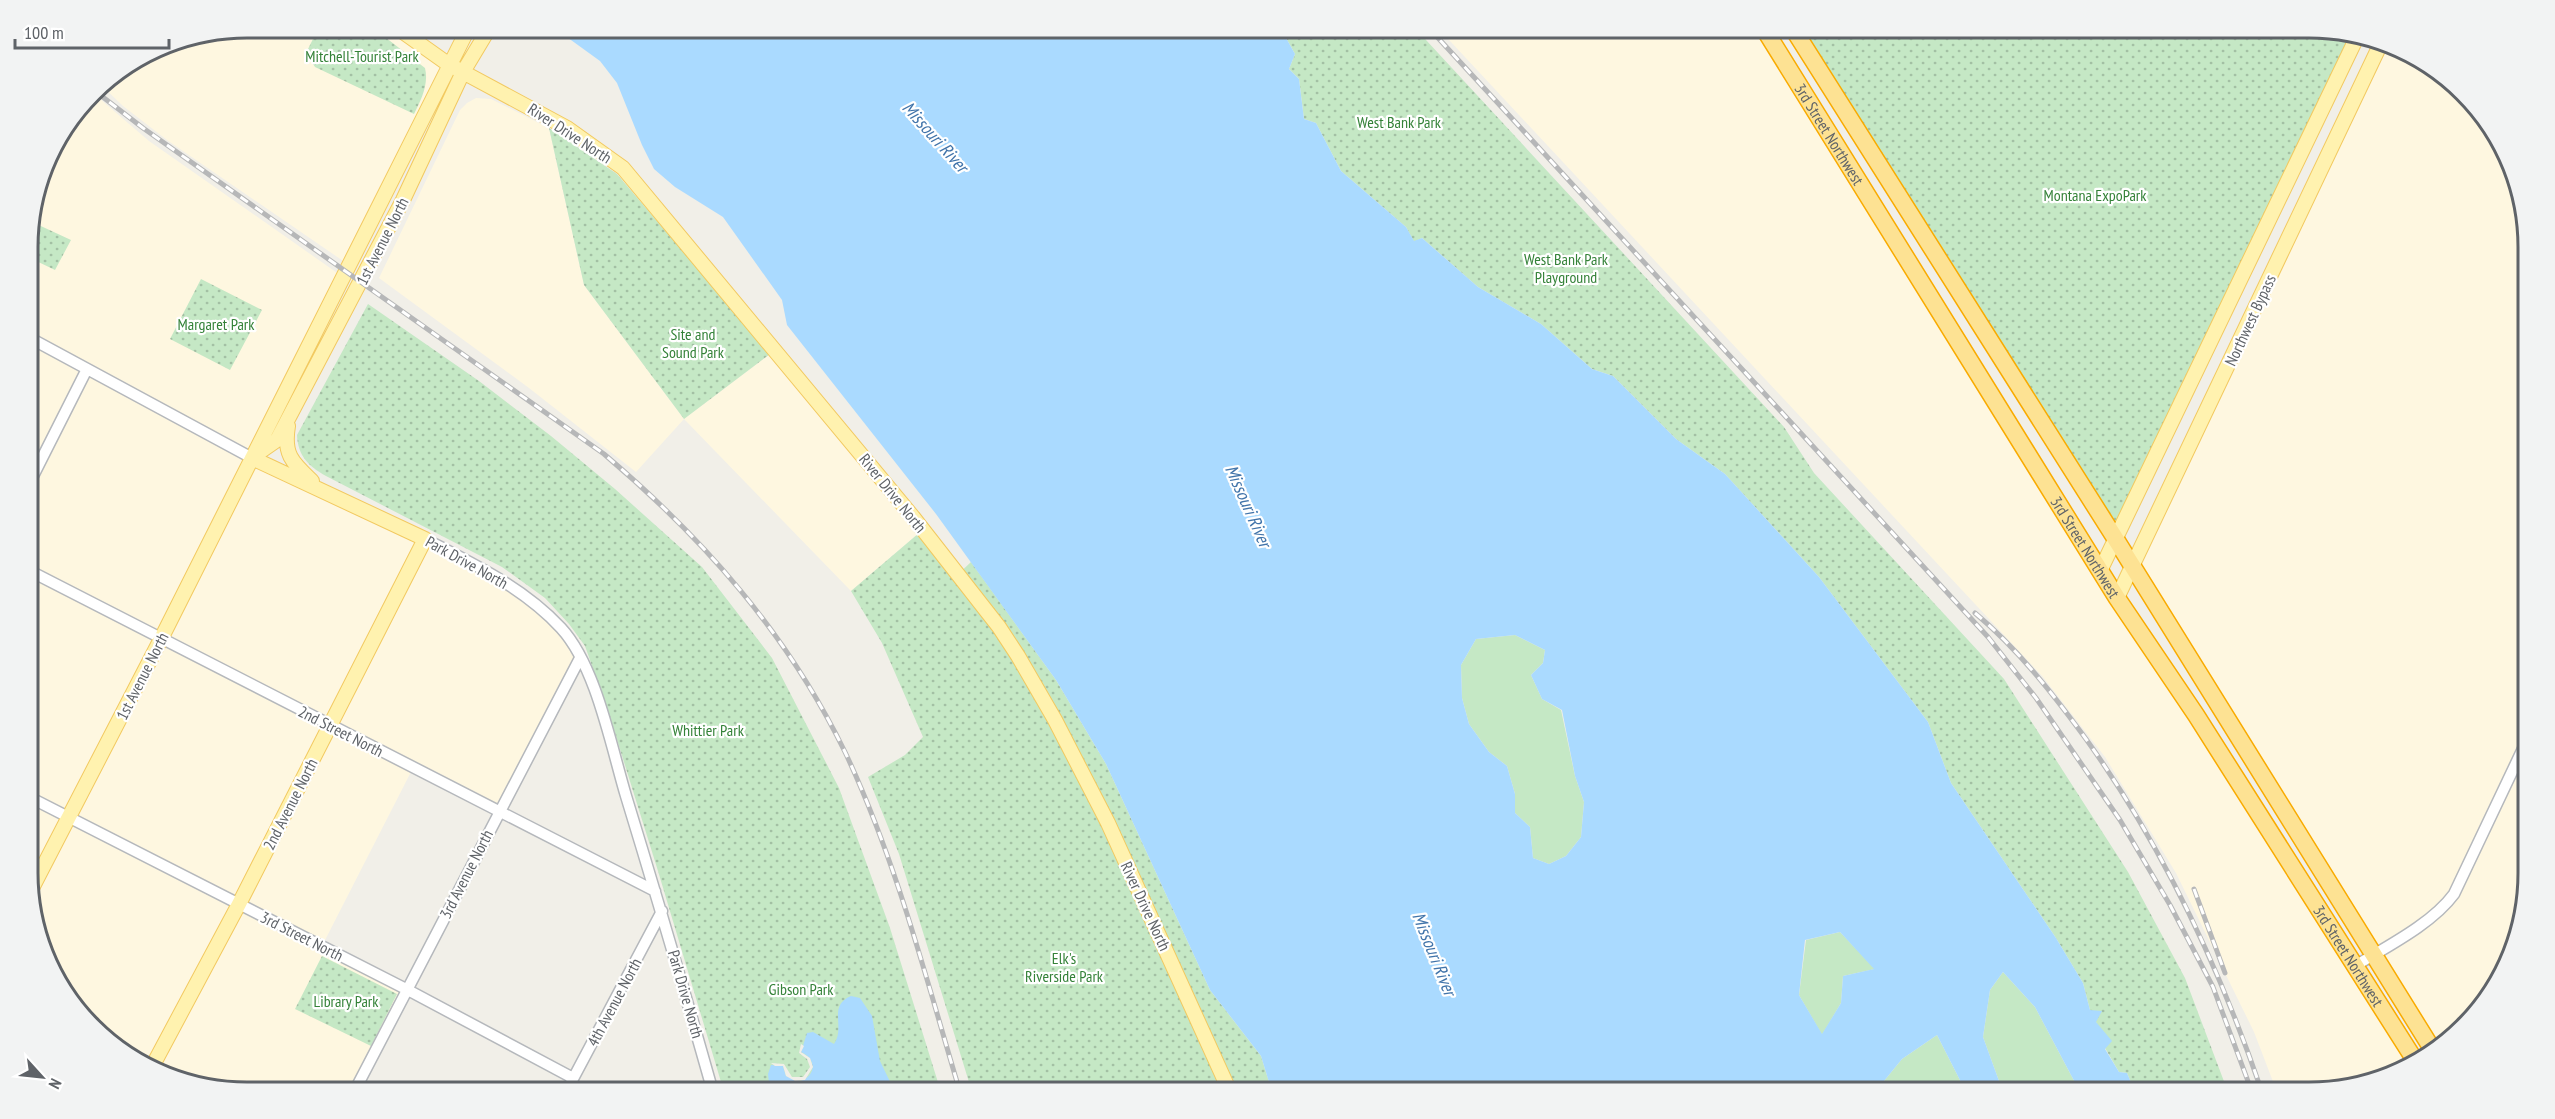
<svg xmlns="http://www.w3.org/2000/svg" width="2555" height="1119" font-family="'PT Sans Narrow',sans-serif">
<style>
.commercial{fill:#fef7e0}
.grass{fill:#c5e8c5}
.park{fill:url(#park-dots)}
.water{fill:#aadaff;fill-rule:evenodd}
.pier{fill:#f1efe8}
.lines{fill:none;stroke-linecap:round;stroke-linejoin:round}
.minor-casing{stroke:#b5b8bc;stroke-width:13}
.major-casing{stroke:#f2c960;stroke-width:16}
.highway-casing{stroke:#f9ab00;stroke-width:19}
.minor{stroke:#fff;stroke-width:10}
.major{stroke:#fff2af;stroke-width:14}
.highway{stroke:#fde293;stroke-width:16}
.rail-casing{stroke:#b6b7b8;stroke-width:5}
.rail{stroke:#fff;stroke-width:3;stroke-dasharray:9;stroke-linecap:butt}
.labels{text-anchor:middle;stroke-width:4.5;stroke-linejoin:round;paint-order:stroke}
.park-label{font-size:16px;fill:#348238;stroke:#fff}
.street-label{font-size:16px;fill:#5f6368;stroke:#fff}
.water-label{font-size:18px;font-style:italic;fill:#4174aa;stroke:#fff}
.rim{fill:none;stroke:#5f6368;stroke-width:3}
</style>
<defs>
<pattern id="park-dots" width="8" height="8" patternUnits="userSpaceOnUse" patternTransform="scale(1.5)"><rect width="8" height="8" fill="#c5e8c5"/><path d="M2 2h.1M6 6h.1" fill="none" stroke="#a3c0a4" stroke-width="1.8" stroke-linecap="round"/></pattern>
</defs>
<rect width="100%" height="100%" fill="#f1efe8"/>
<path class="commercial" d="M246 27H396L448 64 349 265 167 140 123 106 100 84 163 44Z
M1437 27H1763L2416 1062 2380 1080 2323 1092H2277L2254 1032 2176 873 2105 757 2043 677Z
M2382 41 2392 44 2482 113 2511 162 2526 218 2528 873 2511 956 2482 1006 2434 1052 2133 568Z
M93 93 149 141 343 277 252 458 425 539 541 609 580 658 498 811 413 768 322 946 406 989 354 1092H246L163 1075 73 1006 29 902 27 232 50 149Z
M476 98 491 99 549 128 584 285 684 419 770 354 919 533 851 591 684 419 636 472 529 388 379 278 460 110 467 103Z"/>
<path class="grass" d="M1515 635 1545 650 1543 663 1531 675 1542 699 1561 710 1575 776 1584 802 1581 837 1566 856 1549 864 1533 858 1530 827 1515 813V794L1507 766 1489 752 1469 724 1462 698 1461 665 1476 639Z
M1840 932 1875 969 1843 976 1841 1003 1822 1035 1799 995 1806 940Z
M2003 972 2035 1007 2080 1092H2003L1983 1037 1990 990Z
M1937 1035 1966 1092H1875L1902 1059Z"/>
<path class="park" d="M319 27H372L425 68C429 84 421 100 414 114L315 67 306 53Z
M1280 27H1414L1784 427 1814 473 2004 679 2128 872 2185 978 2228 1092H2135L2127 1073 2119 1072 2105 1048 2096 1022 2090 1010 2083 983 2056 938 1951 783 1928 722 1819 577 1725 474 1676 439 1613 376 1592 369 1541 324 1478 287 1422 238 1414 242 1406 227 1341 171 1316 123 1304 119 1299 79 1289 69 1295 54Z
M1792 27H2309L2357 37 2115 538Z
M549 128 617 174 770 354 684 419 584 285Z
M30 221 71 240 55 270 28 257 27 232Z
M201 279 262 310 230 370 170 339Z
M368 304 479 381 551 436 615 489 702 567 772 658 839 788 890 928 941 1092H724L658 871 609 714 585 646 569 624 545 598 502 567 326 476C309 466 298 457 297 435Z
M919 533 953 579 971 562 1056 680 1106 764 1210 990 1261 1056 1272 1092H972L899 854 868 777 905 755 923 737 882 643 851 591Z
M322 956 397 994 371 1046 295 1009Z"/>
<path class="water" d="M553 27H1280L1295 54 1289 69 1299 79 1304 119 1316 123 1341 171 1406 227 1414 241 1422 238 1478 287 1541 324 1592 369 1613 376 1676 439 1725 474 1819 577 1928 722 1951 783 2056 938 2083 983 2090 1010 2102 1011 2096 1022 2112 1041 2105 1049 2119 1072 2127 1073 2135 1092H2080L2035 1007 2003 972 1990 990 1983 1037 2003 1092H1966L1937 1035 1902 1059 1875 1092H1272L1261 1056 1210 990 1106 764 1056 680 936 514 787 325 782 300 723 217 675 187 654 169 642 145 617 83 600 61ZM1515 635 1545 650 1543 663 1531 675 1542 699 1562 710 1575 776 1584 802 1581 837 1566 856 1549 864 1533 858 1530 827 1515 813V794L1507 766 1489 752 1469 724 1462 698 1461 665 1476 639ZM1840 932 1874 969 1843 976 1841 1003 1822 1034 1799 995 1805 940Z
M851 996 860 998 872 1016 880 1061 895 1092H770L768 1074 771 1065 783 1066 786 1076 800 1081C816 1076 817 1059 801 1052L807 1033 813 1032 834 1044C846 1027 827 1006 851 996Z"/>
<path class="pier" d="M801 1044 804 1046 801 1052 810 1058 813 1067 805 1080 795 1081 786 1076 783 1066H775L771 1063 784 1064 792 1077H803L810 1067 807 1059 799 1053Z"/>
<g class="lines">
<defs>
<path id="minor" d="M28 337 252 458
M28 486 87 369
M425 539C473 564 523 587 561 628 596 666 611 746 626 796 656 894 685 993 713 1092
M28 570 655 891
M29 797 406 989 573 1078
M2355 966C2386 947 2432 924 2454 894L2528 738
M354 1092 580 658
M566 1092 662 911"/>
<path id="major" d="M396 27 448 64 567 128 623 168 913 517 999 627 1018 656 1055 720 1108 823 1230 1092
M288 426C283 455 293 463 312 481
M254 456 277 440 403 200 463 72 490 27
M2100 571 2357 37
M2117 598 2382 41
M29 894 162 637 469 27
M152 1067 239 904 425 539 252 458"/>
<g id="highway">
<path id="s1" d="M1763 27 2117 598 2196 715 2416 1062"/>
<path d="M1792 27 2115 538 2434 1052"/>
</g>
</defs>
<use href="#minor" class="minor-casing"/>
<use href="#major" class="major-casing"/>
<use href="#highway" class="highway-casing"/>
<use href="#minor" class="minor"/>
<use href="#major" class="major"/>
<use href="#highway" class="highway"/>
<defs>
<path id="rail" d="M1428 27 1988 637 2036 698 2120 820 2170 905 2213 987 2252 1092
M95 91 143 128 604 454C704 539 787 633 845 752 896 860 926 978 960 1092
M1975 613C2018 649 2053 694 2086 739 2163 847 2219 966 2262 1092
M2194 889 2225 973"/>
</defs>
<use href="#rail" class="rail-casing"/>
<use href="#rail" class="rail"/>
</g>
<g class="labels">
<g class="park-label">
<text x="362" y="62">Mitchell-Tourist Park</text>
<text x="1399" y="128">West Bank Park</text>
<text x="2095" y="201">Montana ExpoPark</text>
<text x="1566" y="265">West Bank Park<tspan x="1566" dy="18">Playground</tspan></text>
<text x="216" y="330">Margaret Park</text>
<text x="693" y="340">Site and<tspan x="693" dy="18">Sound Park</tspan></text>
<text x="708" y="736">Whittier Park</text>
<text x="1064" y="964">Elk's<tspan x="1064" dy="18">Riverside Park</tspan></text>
<text x="801" y="995">Gibson Park</text>
<text x="346" y="1007">Library Park</text>
</g>
<g class="street-label">
<text transform="translate(570 133) rotate(33)" y="6">River Drive North</text>
<text dy="6" stroke="none"><textPath href="#s1" startOffset="126">3rd Street Northwest</textPath></text>
<text transform="translate(382 241) rotate(-63)" y="6">1st Avenue North</text>
<text transform="translate(2250 320) rotate(-65)" y="6">Northwest Bypass</text>
<text transform="translate(893 493) rotate(51)" y="6">River Drive North</text>
<text dy="6" stroke="none"><textPath href="#s1" startOffset="612">3rd Street Northwest</textPath></text>
<text transform="translate(467 562) rotate(29)" y="6">Park Drive North</text>
<text transform="translate(142 676) rotate(-63)" y="6">1st Avenue North</text>
<text transform="translate(341 731) rotate(27)" y="6">2nd Street North</text>
<text transform="translate(290 804) rotate(-63)" y="6">2nd Avenue North</text>
<text transform="translate(466 874) rotate(-63)" y="6">3rd Avenue North</text>
<text transform="translate(1146 906) rotate(65)" y="6">River Drive North</text>
<text transform="translate(302 936) rotate(27)" y="6">3rd Street North</text>
<text dy="6" stroke="none"><textPath href="#s1" startOffset="1098">3rd Street Northwest</textPath></text>
<text transform="translate(686 994) rotate(74)" y="6">Park Drive North</text>
<text transform="translate(614 1002) rotate(-62)" y="6">4th Avenue North</text>
</g>
<g class="water-label">
<text transform="translate(935 137) rotate(48)" y="6">Missouri River</text>
<text transform="translate(1248 506) rotate(66)" y="6">Missouri River</text>
<text transform="translate(1434 954) rotate(68)" y="6">Missouri River</text>
</g>
</g>
<path d="M0 0H2555V1119H0ZM247 38H2309A209 209 0 0 1 2518 247V873A209 209 0 0 1 2309 1082H247A209 209 0 0 1 38 873V247A209 209 0 0 1 247 38Z" fill="#f2f3f3" fill-rule="evenodd"/>
<path class="rim" d="M247 38H2309A209 209 0 0 1 2518 247V873A209 209 0 0 1 2309 1082H247A209 209 0 0 1 38 873V247A209 209 0 0 1 247 38Z"/>
<g transform="translate(42 1077) rotate(117)" stroke="#ffffff" stroke-width="4.5" paint-order="stroke">
<path d="M0-4.5L10 22L0 15L-10 22Z" fill="#5f6368"/>
<text y="-9" font-size="16" font-weight="bold" text-anchor="middle" fill="#5f6368">N</text>
</g>
<path d="M15 39v9h154v-9" fill="none" stroke="#5f6368" stroke-width="3"/>
<text x="24" y="39" font-size="18" fill="#5f6368" stroke="#ffffff" stroke-width="4.5" paint-order="stroke">100 m</text>
</svg>
